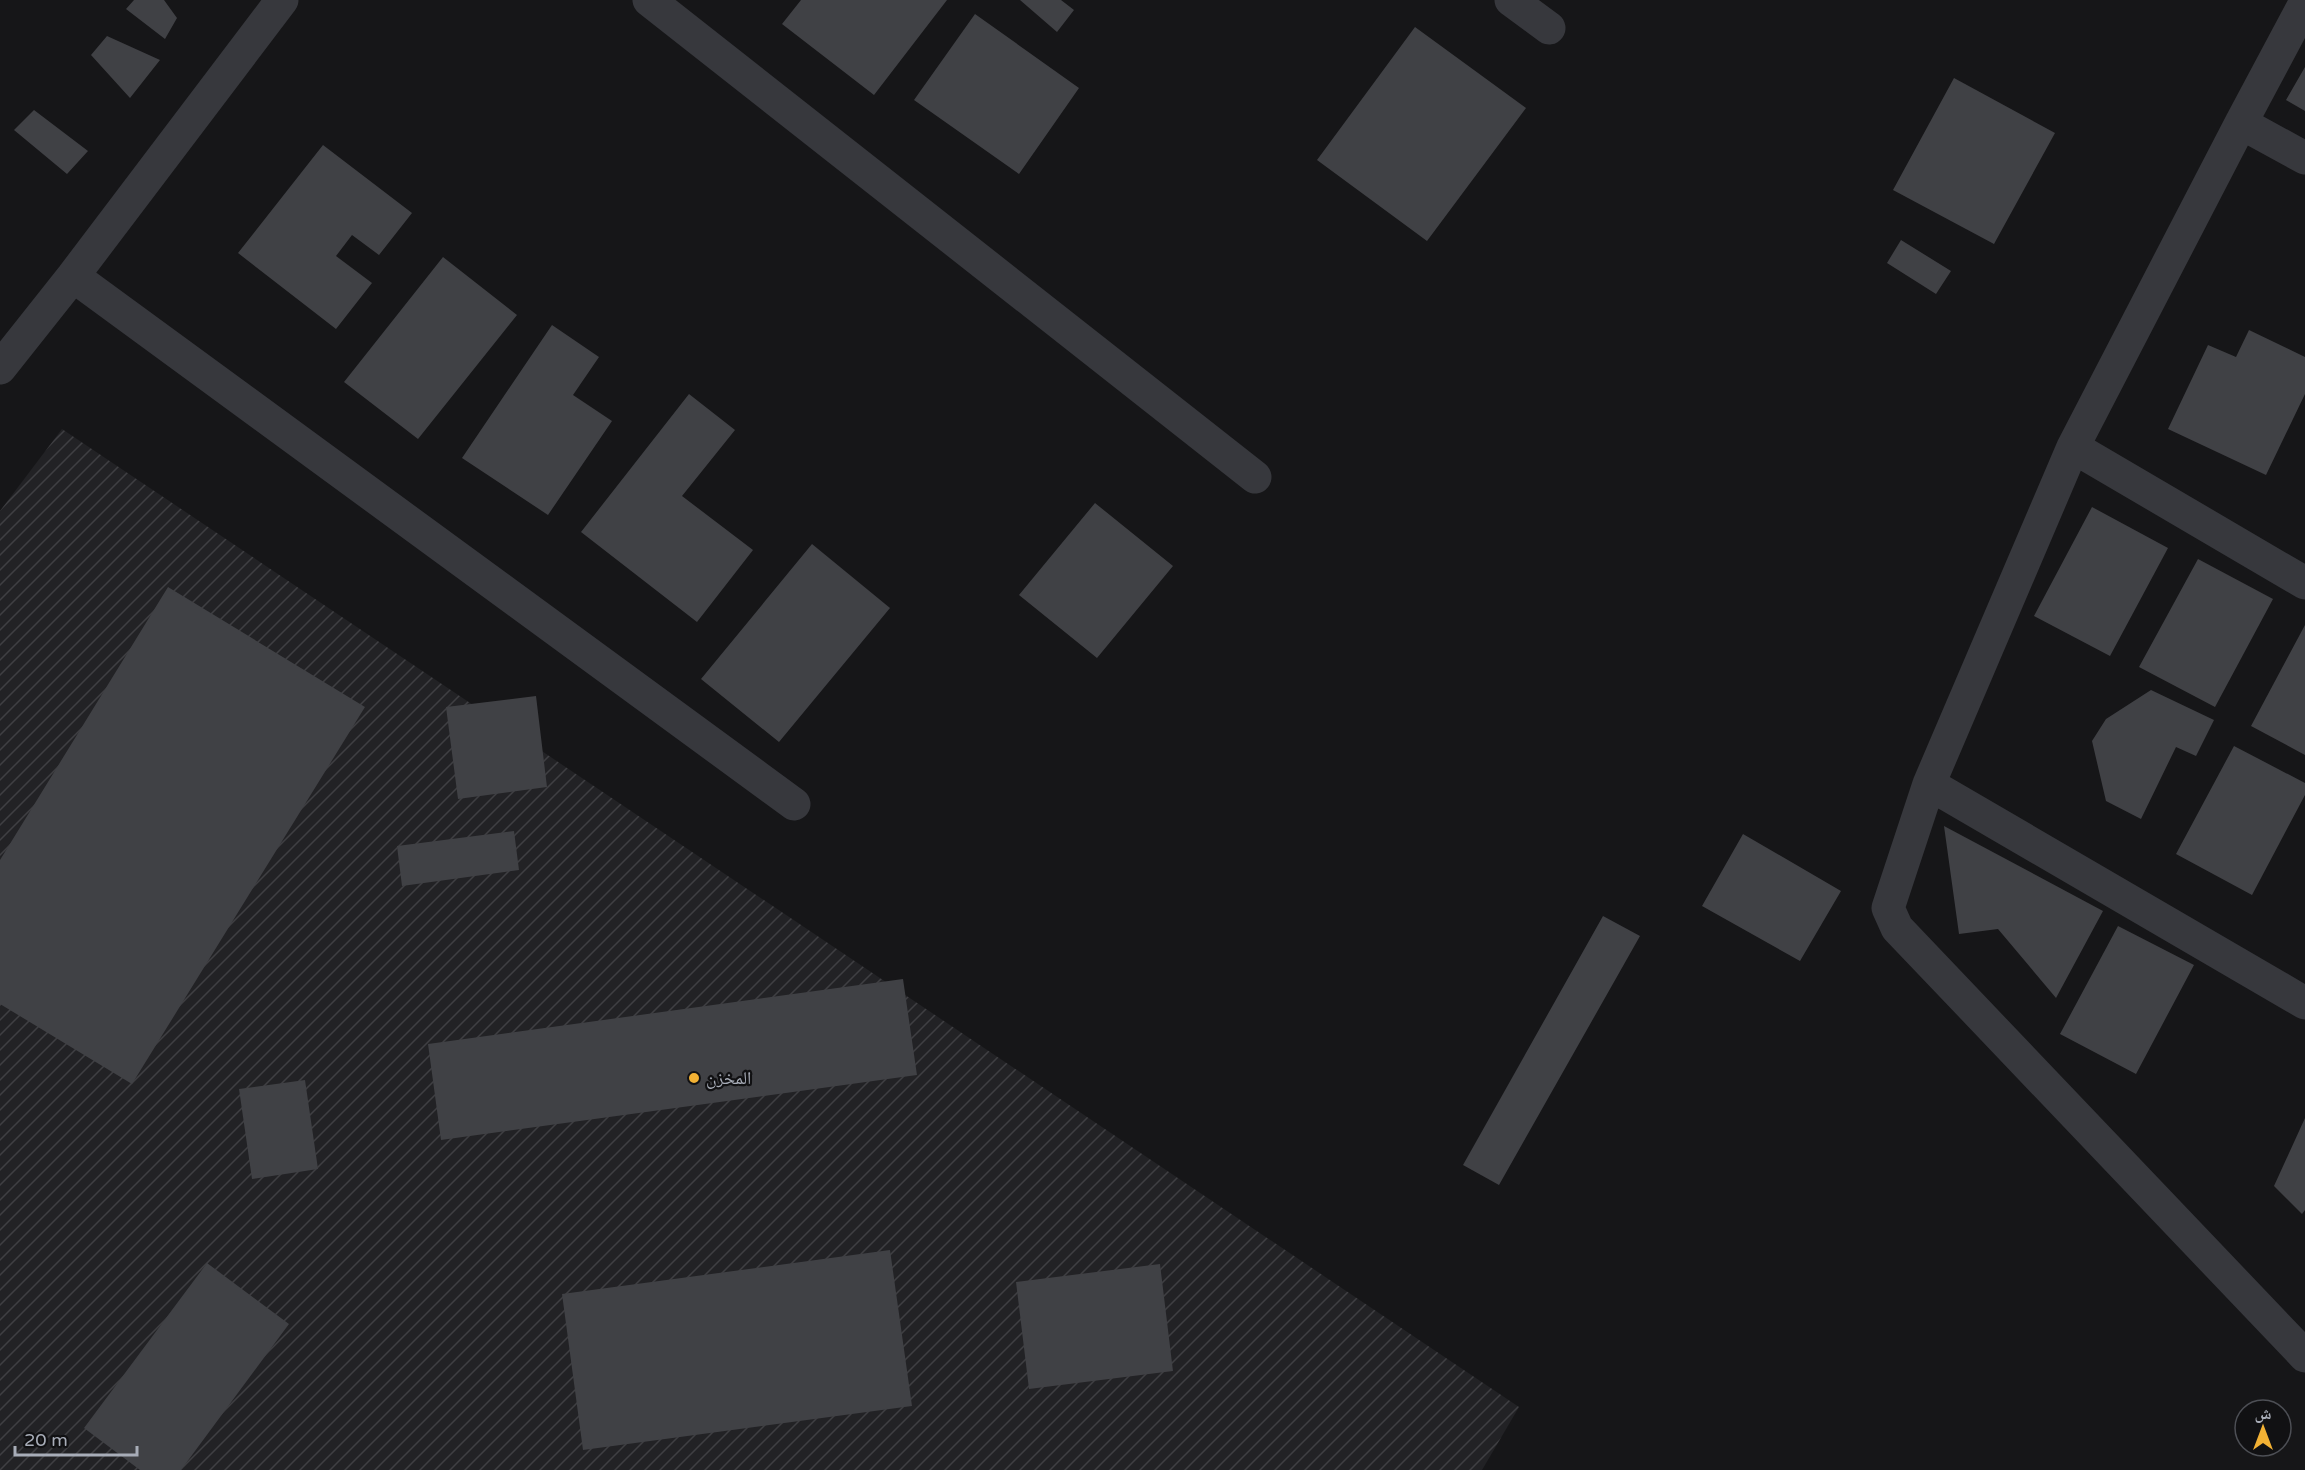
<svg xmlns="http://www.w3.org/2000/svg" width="2305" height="1470" font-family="'Varela Round','Noto Naskh Arabic',sans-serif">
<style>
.industrial{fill:url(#industrial-furrows)}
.building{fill:#404145}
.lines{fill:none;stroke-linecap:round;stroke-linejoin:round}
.minor{stroke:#37383d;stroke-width:33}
.poi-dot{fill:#f2b134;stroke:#111113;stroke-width:2}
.labels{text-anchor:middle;stroke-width:4.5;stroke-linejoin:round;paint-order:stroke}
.poi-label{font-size:18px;fill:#a8adb8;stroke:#111113;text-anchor:start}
</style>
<defs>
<pattern id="industrial-furrows" width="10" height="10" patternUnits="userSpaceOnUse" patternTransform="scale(1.5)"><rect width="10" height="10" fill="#222225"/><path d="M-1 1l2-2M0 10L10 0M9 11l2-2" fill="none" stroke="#3f3f43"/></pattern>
</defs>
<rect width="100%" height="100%" fill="#161618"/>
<path class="industrial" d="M62 429 1519 1407 1482 1470H0V511Z"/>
<path class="building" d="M134 0H164L177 18 165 39 126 9Z
M801 0H947L874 95 782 24Z
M1020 0H1061L1074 10 1057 32Z
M975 14 1079 88 1019 174 914 100Z
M1415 27 1526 108 1427 241 1317 160Z
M107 36 160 60 130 98 91 55Z
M2305 67V111L2286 100Z
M1954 78 2055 133 1994 244 1893 190Z
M34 110 88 151 67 174 14 130Z
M323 145 412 213 379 255 352 235 336 256 372 283 336 329 238 253Z
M1901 240 1951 271 1936 294 1887 263Z
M443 257 517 315 418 439 344 382Z
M552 325 599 357 573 395 612 421 548 515 462 458Z
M2249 330 2305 357V394L2266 475 2168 429 2208 345 2236 357Z
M689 394 735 430 682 496 753 550 697 622 581 532Z
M1095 503 1173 566 1097 658 1019 595Z
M2092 507 2168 548 2110 656 2034 616Z
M812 544 890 608 779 742 701 679Z
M2198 559 2273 599 2215 707 2139 667Z
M168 587 365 707 132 1084 0 1004V860Z
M2305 625V755L2251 726Z
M2151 690 2214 720 2196 756 2176 747 2141 819 2106 801 2092 741 2106 719Z
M536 696 547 787 458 799 446 707Z
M2234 746 2305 783V795L2252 895 2176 854Z
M1944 826 2103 911 2056 998 1998 929 1959 934Z
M514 831 519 870 402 886 397 846Z
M1743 834 1841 891 1800 961 1702 906Z
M1603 916 1640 936 1499 1185 1463 1165Z
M2118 926 2194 965 2136 1074 2060 1034Z
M903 979 917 1075 441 1140 428 1044Z
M305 1080 318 1169 252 1179 239 1089Z
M2305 1118V1210L2302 1214 2274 1186Z
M890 1250 912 1406 583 1450 562 1294Z
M207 1263 289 1324 181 1470H140L84 1428Z
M1160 1264 1173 1371 1029 1389 1016 1282Z"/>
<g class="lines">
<path class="minor" d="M649 0 1255 477
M1511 0 1549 28
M2305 3 2241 123 2073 447 1929 784 1888 908 1897 928 2305 1356
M2241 123 2305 158
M73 276 794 804
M0 368 73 276 282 0
M2073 447 2305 583
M1929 784 2305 1003"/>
</g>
<circle class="poi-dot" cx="694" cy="1078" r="6"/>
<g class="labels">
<g class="poi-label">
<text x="706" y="1084">المخزن</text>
</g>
</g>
<g transform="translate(2263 1428)"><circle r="28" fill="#111113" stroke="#4d4f55" stroke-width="1.5"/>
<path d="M0-4.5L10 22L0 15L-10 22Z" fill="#f2b134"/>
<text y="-9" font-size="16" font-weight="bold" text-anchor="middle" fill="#a8adb8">ش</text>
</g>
<path d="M15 1446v9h122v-9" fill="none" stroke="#a8adb8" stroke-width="3"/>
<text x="24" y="1446" font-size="18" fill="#a8adb8" stroke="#111113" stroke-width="4.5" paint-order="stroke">20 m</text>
</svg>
